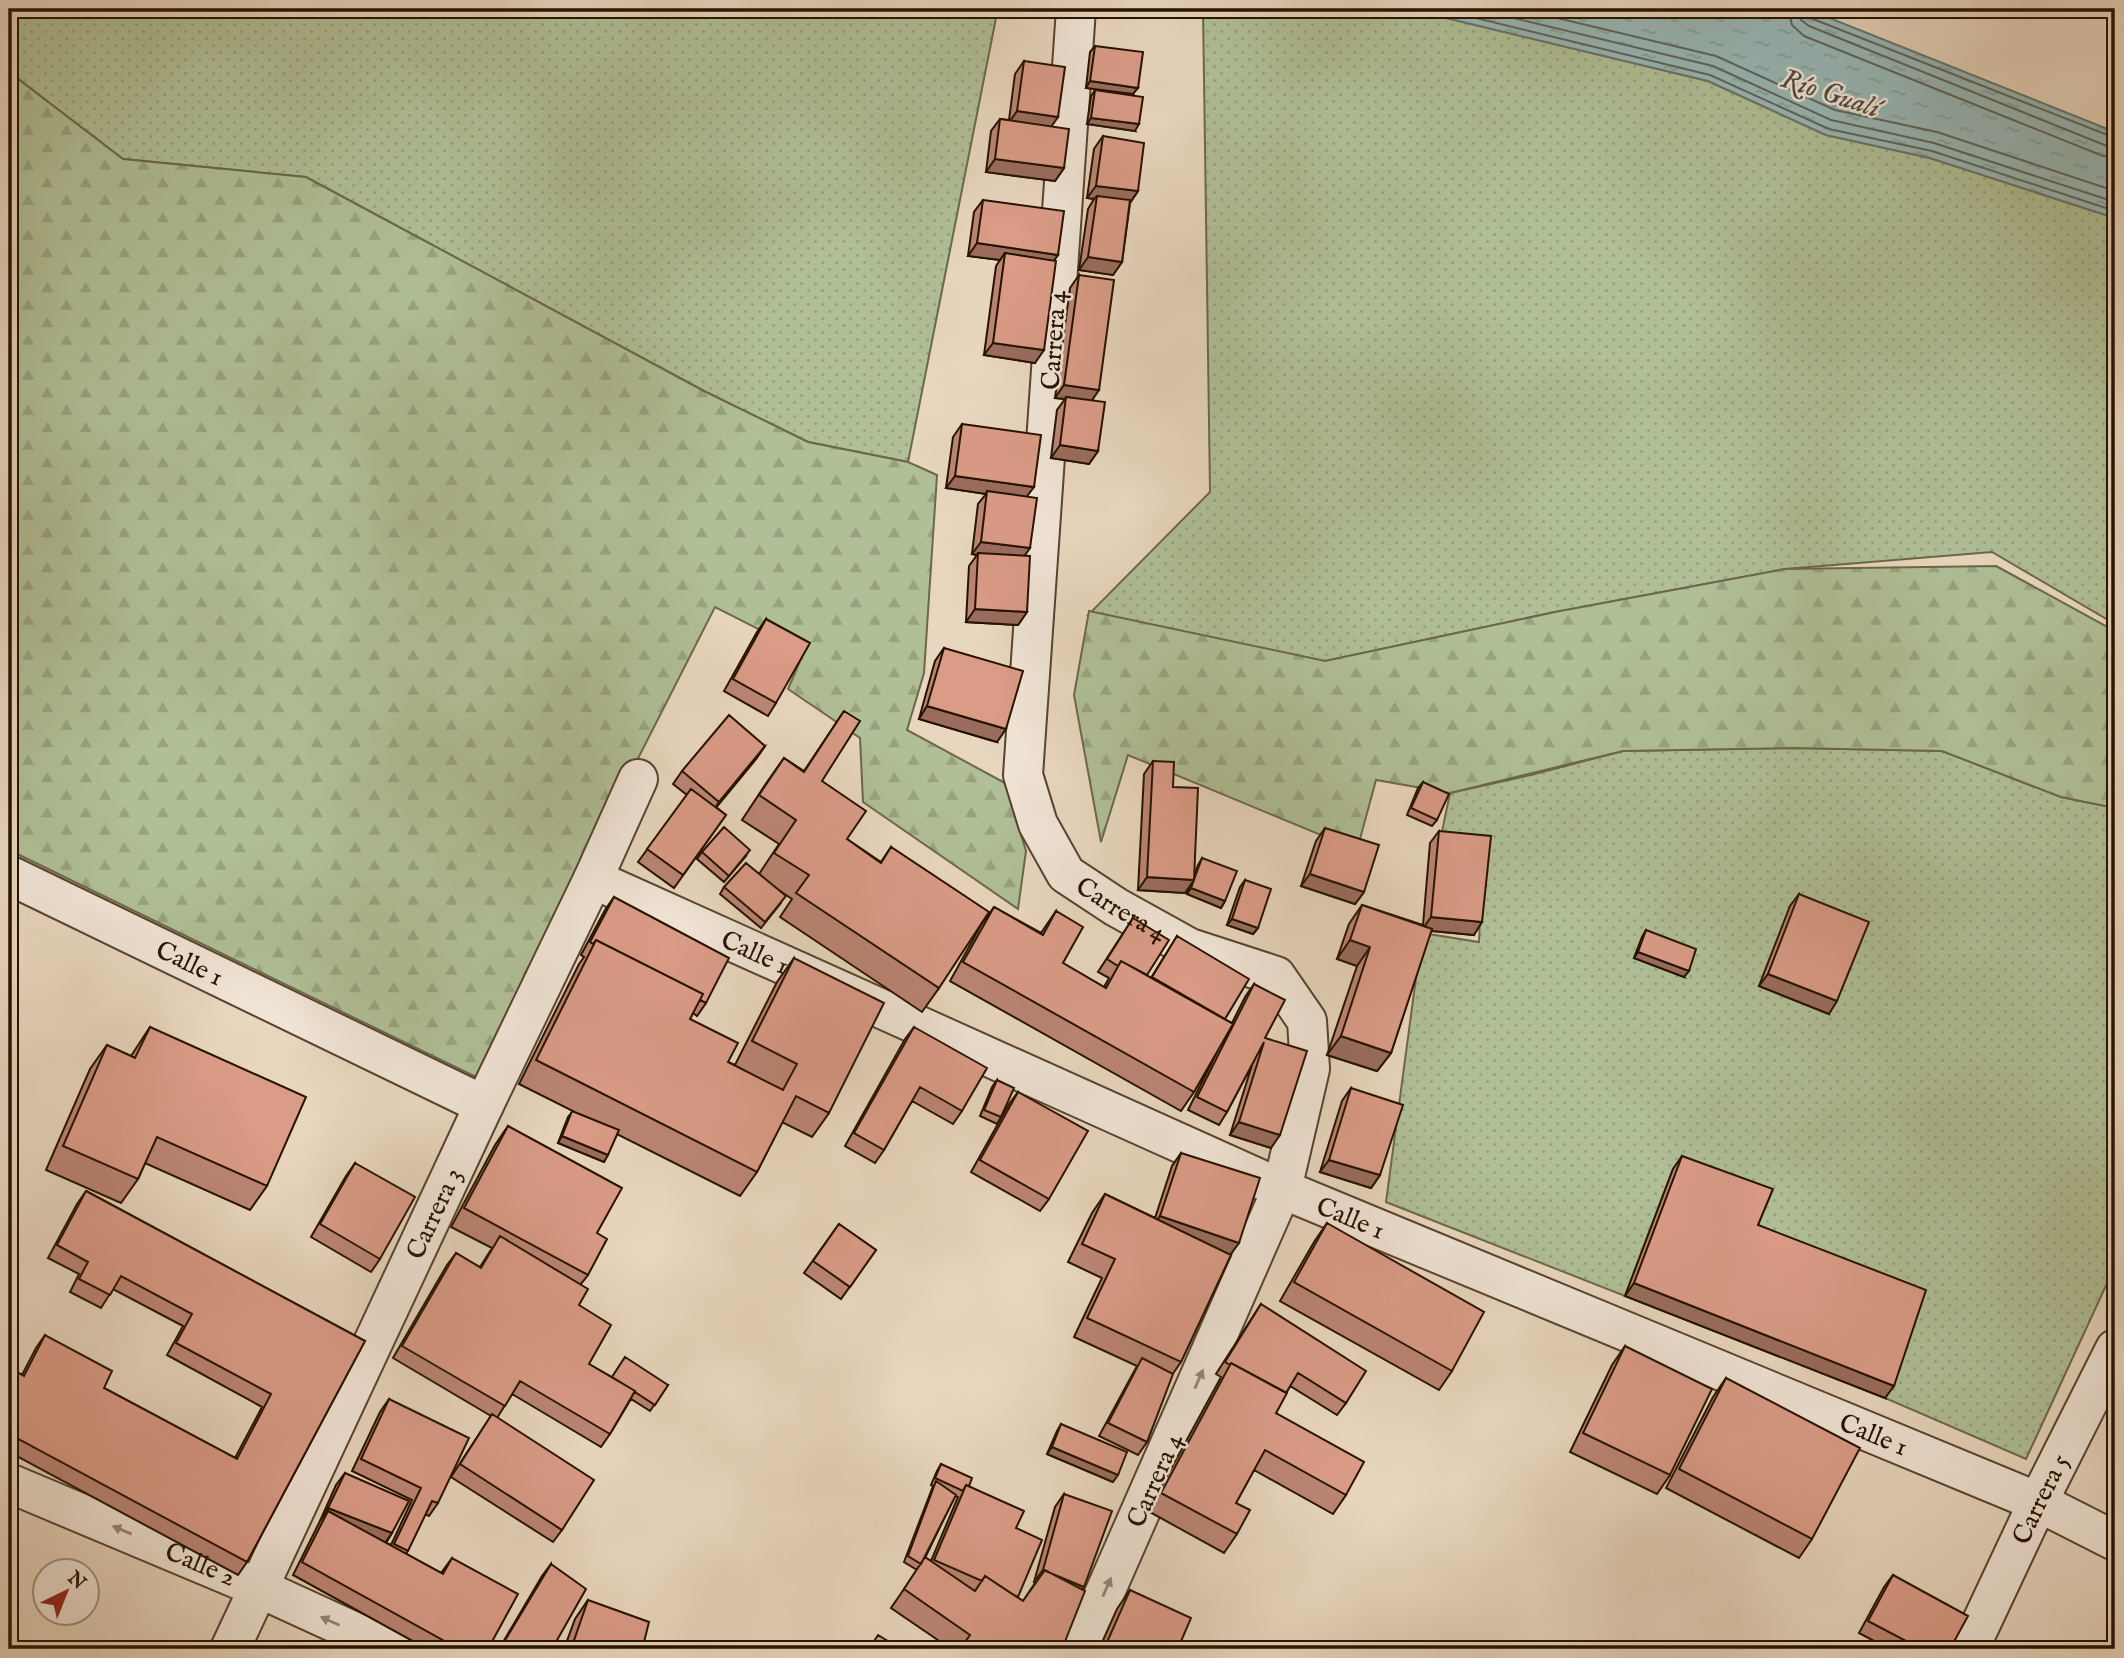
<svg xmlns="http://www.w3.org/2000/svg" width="2124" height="1658" font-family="'IM FELL English',serif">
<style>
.grass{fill:url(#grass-dots);stroke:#6b684b;stroke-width:2}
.forest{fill:url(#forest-firs);stroke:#6b684b;stroke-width:2}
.water{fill:url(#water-ripples);stroke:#6a766e;stroke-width:2}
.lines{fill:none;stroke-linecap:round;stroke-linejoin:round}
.shore{stroke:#5f655c;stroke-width:2}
.street-casing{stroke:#564330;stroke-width:42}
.street{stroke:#f0e4d5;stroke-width:38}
.wall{fill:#bb8574;stroke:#261200;stroke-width:2;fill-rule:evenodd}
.shaded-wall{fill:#996c5e;stroke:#261200;stroke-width:2}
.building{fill:#da9b87;stroke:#261200;stroke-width:2}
.oneway{fill:#958675}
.labels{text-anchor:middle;stroke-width:5;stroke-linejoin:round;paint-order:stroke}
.street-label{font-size:26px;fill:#261200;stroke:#f0e4d5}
.water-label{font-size:28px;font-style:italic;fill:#4e4c40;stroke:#f0e4d5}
</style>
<defs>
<pattern id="grass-dots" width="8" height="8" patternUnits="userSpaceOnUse" patternTransform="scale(1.75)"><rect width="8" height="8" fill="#b0bf96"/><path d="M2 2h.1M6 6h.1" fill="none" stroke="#97a380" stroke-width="1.8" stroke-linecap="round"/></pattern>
<pattern id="forest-firs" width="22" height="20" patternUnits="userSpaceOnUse" patternTransform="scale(1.75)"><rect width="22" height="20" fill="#b0bf96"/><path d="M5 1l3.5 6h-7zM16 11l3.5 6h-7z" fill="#97a380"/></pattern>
<pattern id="water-ripples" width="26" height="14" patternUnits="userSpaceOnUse" patternTransform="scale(1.75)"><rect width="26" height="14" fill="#98b8b7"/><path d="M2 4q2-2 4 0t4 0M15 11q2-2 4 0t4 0" fill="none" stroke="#839d9c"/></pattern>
</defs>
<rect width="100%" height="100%" fill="#e8d6be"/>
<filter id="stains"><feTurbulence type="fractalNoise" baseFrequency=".00286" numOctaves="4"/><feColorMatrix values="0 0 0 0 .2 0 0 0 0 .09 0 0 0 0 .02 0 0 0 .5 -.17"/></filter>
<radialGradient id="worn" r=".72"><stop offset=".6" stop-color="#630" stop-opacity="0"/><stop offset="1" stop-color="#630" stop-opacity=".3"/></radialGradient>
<path class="grass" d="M9 9H1003L996 18 908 462 808 442 704 391 306 177 123 159 9 72Z
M1203 9H1409L1708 81 1826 135 1930 158 2115 218V624L1992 552 1785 569 1555 612 1325 661 1088 615 1210 492Z
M1793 748 1942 751 2061 797 2115 808V1266L2026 1459 1885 1398 1917 1303 1749 1238 1673 1169 1625 1296 1386 1202 1422 933 1479 942 1483 845 1440 841 1450 793 1531 775 1623 751Z"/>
<path class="forest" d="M9 72 123 159 306 177 704 391 808 442 908 462 937 475 924 673 907 730 1005 783 1026 851 1018 909 863 802 860 738 788 689 804 652 715 607 476 1077 9 850Z
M1996 566 2115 631V808L2061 797 1942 751 1793 748 1623 751 1450 793 1376 780 1357 850 1128 755 1101 842 1074 695 1089 611 1325 661 1555 612 1785 569Z"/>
<path class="water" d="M1409 9H1807L2115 132V218L1930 158 1826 135 1708 81Z"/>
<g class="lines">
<path class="shore" d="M1439 9 1710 75 1829 129 1932 151 2115 211
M1476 9 1713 66 1831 120 1934 143 2115 202
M1520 9 1716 56 1835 110 1937 132 2115 191
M1788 9 1792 25 1804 36 2103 156 2115 158
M1799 9 1801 20 1809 26 2107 146 2115 147
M1808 9V14L1813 19 2115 138"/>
<defs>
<g id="street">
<path id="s1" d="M1076 9 1023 775 1038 824 1066 874 1116 907 1190 948 1276 976 1307 1021 1310 1069 1282 1189 1080 1649"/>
<path id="s2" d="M9 875 484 1105"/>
<path id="s3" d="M593 879 1282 1189 2038 1502 2115 1541"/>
<path id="s4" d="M9 1483 259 1588 392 1649"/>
<path id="s5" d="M230 1649 484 1105 593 879 638 779"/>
<path id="s6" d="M1969 1649 2038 1502 2115 1349"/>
</g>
</defs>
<use href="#street" class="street-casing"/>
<use href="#street" class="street"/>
</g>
<path class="wall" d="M1095 46 1133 94 1086 88 1090 52Z
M1024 61 1051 126 1064 168 1055 181 986 172 991 131 1000 119 1009 120 1015 74Z
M1095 90 1135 131 1087 124 1091 96Z
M1103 136 1138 191 1130 203 1122 262 1113 275 1079 270 1088 209 1094 199 1087 198 1094 149Z
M983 200 1058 255 1054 260 1035 363 984 355 996 266 1000 260 968 256 974 212Z
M1079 275 1098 451 1089 464 1051 458 1057 410 1065 399 1055 398 1070 288Z
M962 424 1027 497 1025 556 1027 612 1018 625 966 622 969 566 977 555 972 554 978 504 986 494 946 488 953 437Z
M766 619 776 703 768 716 724 691 757 632Z
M944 648 997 742 919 719 935 661Z
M844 711 822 781 847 839 881 862 891 847 939 988 922 1012 780 917 792 899 780 891 781 903 761 928 720 894 724 887 759 874 779 844 742 820 767 782 784 758 804 771Z
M765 746 756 759 716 807 726 815 674 888 638 862 687 795 673 784 682 771Z
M1153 761 1173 787 1194 875 1198 865 1202 858 1225 901 1221 908 1187 894 1190 884 1185 893 1138 890 1144 774Z
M1423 782 1437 820 1432 826 1407 815 1418 788Z
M1325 828 1364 892 1355 904 1301 886 1316 841Z
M1439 831 1474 935 1431 931 1391 1053 1377 1071 1327 1055 1357 966 1337 959 1349 924 1362 905 1423 925 1430 843Z
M702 852 746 856 724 882 697 859Z
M1245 880 1258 928 1253 934 1227 925 1240 887Z
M1799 894 1829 1014 1759 986 1790 906Z
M614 897 706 1003 697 1016 693 1013 690 1019 728 1062 735 1065 777 982 794 958 829 1113 812 1137 782 1122 757 1172 740 1196 617 1134 604 1162 558 1143 568 1117 573 1111 519 1084 579 964 584 957 581 955 605 910Z
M994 907 1041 933 1056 911 1063 963 1104 987 1109 978 1098 972 1133 918 1147 975 1151 978 1177 936 1225 1019 1232 1023 1245 997 1254 984 1265 1038 1271 1148 1230 1135 1252 1065 1227 1112 1219 1125 1188 1110 1218 1050 1194 1092 1181 1111 950 981 981 925Z
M1646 930 1684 977 1634 958 1642 937Z
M150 1027 267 1186 250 1210 145 1163 138 1179 121 1203 46 1170 90 1069 107 1045 131 1056Z
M914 1027 962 1111 953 1124 912 1101 884 1150 875 1163 845 1146 905 1039Z
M997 1080 1001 1117 997 1124 980 1116 992 1087Z
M1351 1088 1380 1175 1371 1188 1320 1172 1342 1101Z
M1018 1092 1049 1199 1040 1211 971 1172 1009 1104Z
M508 1126 597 1233 588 1275 581 1284 579 1305 589 1364 612 1377 668 1385 650 1411 631 1399 610 1434 601 1447 512 1394 497 1418 562 1530 553 1542 451 1477 491 1416 393 1358 447 1265 456 1253 480 1267 492 1248 451 1227 495 1145Z
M1181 1153 1231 1255 1181 1362 1172 1375 1147 1442 1138 1455 1099 1436 1137 1366 1074 1337 1102 1278 1068 1262 1092 1213 1105 1194 1155 1218 1172 1166Z
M1682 1156 1758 1225 1885 1398 1625 1296 1673 1169Z
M355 1163 380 1259 371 1272 311 1237 346 1176Z
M86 1191 365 1341 247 1562 238 1575 9 1452V1368L22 1375 36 1348 45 1335 104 1388 235 1458 262 1407 167 1355 183 1326 113 1289 101 1308 70 1292 79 1274 48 1258 77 1204Z
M1327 1223 1452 1371 1439 1390 1280 1301 1314 1242Z
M839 1224 876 1250 841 1299 804 1273Z
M1261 1304 1346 1403 1337 1415 1290 1386 1276 1413 1346 1495 1333 1514 1254 1470 1236 1503 1237 1534 1224 1553 1148 1511 1221 1377 1216 1374Z
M1625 1346 1670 1475 1657 1494 1570 1452 1612 1365Z
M1726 1378 1812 1539 1799 1558 1666 1488 1713 1397Z
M389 1399 438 1503 429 1516 425 1514 406 1554 441 1573 452 1558 488 1649H427L293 1575 320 1521 336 1485 345 1473 392 1533 386 1543 391 1545 412 1500 352 1471 380 1412Z
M1061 1424 1113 1482 1047 1454 1057 1431Z
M941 1464 969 1486 1016 1528 1017 1597 1023 1601 1035 1583 1034 1582 1055 1507 1064 1494 1084 1587 1062 1649H951L891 1608 917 1570 904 1562 933 1486 931 1485 937 1471ZM955 1496 958 1497 931 1561 925 1558Z
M551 1564 552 1649H499L542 1576Z
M1893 1575 1950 1649H1889L1859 1633 1884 1587Z
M1130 1590 1179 1646 1187 1649H1099L1117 1609Z
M588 1600 644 1642 663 1649H564L575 1619Z"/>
<path class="shaded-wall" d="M1090 81 1138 88 1133 94 1086 88Z
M1017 111 1058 117 1049 130 1008 124Z
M1091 118 1139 124 1135 131 1087 124Z
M995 159 1064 168 1055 181 986 172Z
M1096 186 1138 191 1129 204 1097 196 1094 199 1087 198Z
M977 243 1058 255 1049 267 1005 253 1000 260 968 256Z
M1088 257 1122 262 1113 275 1079 270Z
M993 343 1044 350 1035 363 984 355Z
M1064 385 1099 390 1090 403 1066 397 1065 399 1055 398Z
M1060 445 1098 451 1089 464 1051 458Z
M955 476 1034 487 1025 499 987 491 986 494 946 488Z
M981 542 1030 548 1021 561 978 553 977 555 972 554Z
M975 609 1027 612 1018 625 966 622Z
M927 706 1006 729 997 742 919 719Z
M765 746 756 759 710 815 719 802Z
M1310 874 1364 892 1355 904 1301 886Z
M1147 877 1194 880 1185 893 1138 890Z
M1191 888 1225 901 1221 908 1187 894Z
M1431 917 1482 922 1474 935 1422 930Z
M1232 919 1258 928 1253 934 1227 925Z
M1350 940 1370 947 1357 966 1337 959Z
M1638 952 1689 971 1684 977 1634 958Z
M1768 974 1837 1001 1829 1014 1759 986Z
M1341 1036 1391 1053 1377 1071 1327 1055Z
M1239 1122 1280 1135 1271 1148 1230 1135Z
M562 1136 608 1155 604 1162 558 1143Z
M1329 1160 1380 1175 1371 1188 1320 1172Z
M1160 1216 1239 1243 1230 1255 1151 1229Z
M1634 1283 1894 1386 1885 1398 1625 1296Z
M1052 1447 1118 1475 1113 1482 1047 1454Z
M328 1508 392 1533 383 1546 328 1511 320 1521Z
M1043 1570 1084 1587 1075 1599 1034 1582Z"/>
<path class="building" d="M1095 46 1143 52 1138 88 1090 81Z
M1024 61 1065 67 1058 117 1017 111Z
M1095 90 1143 97 1139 124 1091 118Z
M1000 119 1069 129 1064 168 995 159Z
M1103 136 1144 143 1138 191 1096 186Z
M1097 196 1130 200 1122 262 1088 257Z
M983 200 1064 211 1058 255 977 243Z
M1005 253 1056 261 1044 350 993 343Z
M1079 275 1114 280 1099 390 1064 385Z
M1066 397 1105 402 1098 451 1060 445Z
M962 424 1041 435 1034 487 955 476Z
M987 491 1037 498 1030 548 981 542Z
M978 553 1030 556 1027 612 975 609Z
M766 619 810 643 776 703 733 679Z
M944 648 1023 671 1006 729 927 706Z
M844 711 860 721 822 781 866 811 847 839 881 863 891 847 989 912 939 988 796 893 809 875 774 853 796 820 759 795 784 758 804 772Z
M729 715 765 746 719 802 682 771Z
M1153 761 1174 762 1173 787 1198 788 1194 880 1147 877Z
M1423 782 1449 794 1437 820 1411 808Z
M691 789 726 815 683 875 647 849Z
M724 827 750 850 729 876 702 852Z
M1325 828 1379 845 1364 892 1310 874Z
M1439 831 1491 836 1482 922 1431 917Z
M1202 858 1237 871 1225 901 1191 888Z
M746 863 786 896 765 922 724 887Z
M1245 880 1271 889 1258 928 1232 919Z
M1799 894 1869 922 1837 1001 1768 974Z
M614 897 729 958 706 1003 700 1000 703 994 596 940 593 944 590 942Z
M1362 905 1432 929 1391 1053 1341 1036 1370 947 1350 940Z
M994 907 1043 935 1056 911 1083 927 1063 963 1106 988 1121 961 1233 1024 1194 1092 963 962Z
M1133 918 1169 940 1147 975 1121 961 1118 966 1107 959Z
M1646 930 1696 949 1689 971 1638 952Z
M1177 936 1249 979 1225 1019 1152 977Z
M596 940 703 994 690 1019 738 1043 728 1062 783 1090 797 1064 752 1041 794 958 884 1003 829 1113 796 1096 757 1172 536 1060Z
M1254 984 1285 1000 1265 1038 1307 1051 1280 1135 1239 1122 1264 1042 1227 1112 1197 1097Z
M150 1027 306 1097 267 1186 157 1137 138 1179 63 1146 107 1045 135 1058Z
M914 1027 987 1068 962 1111 920 1087 884 1150 854 1133Z
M997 1080 1014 1088 1001 1117 984 1110Z
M1351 1088 1403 1105 1380 1175 1329 1160Z
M1018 1092 1088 1131 1049 1199 980 1160Z
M572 1111 619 1130 608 1155 562 1136Z
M508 1126 622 1188 597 1233 607 1239 588 1275 464 1208Z
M1181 1153 1260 1178 1239 1243 1160 1216Z
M1682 1156 1773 1189 1758 1225 1926 1290 1894 1386 1634 1283Z
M355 1163 415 1197 380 1259 320 1224Z
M86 1191 365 1341 247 1562 9 1434V1368L24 1376 45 1335 112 1371 104 1388 237 1459 271 1394 176 1343 192 1314 121 1276 110 1295 79 1279 88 1262 57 1245Z
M1105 1194 1231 1255 1181 1362 1087 1318 1115 1259 1082 1244Z
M1327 1223 1484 1312 1452 1371 1294 1282Z
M839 1224 876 1250 850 1287 813 1261Z
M500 1236 588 1289 579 1305 611 1325 589 1364 635 1391 610 1434 520 1381 505 1406 402 1346 456 1253 481 1268Z
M1261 1304 1366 1371 1346 1403 1298 1373 1286 1393 1231 1363 1230 1365 1225 1362Z
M1625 1346 1712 1389 1670 1475 1583 1433Z
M625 1357 668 1385 655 1405 635 1392V1391L612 1377Z
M1142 1358 1173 1374 1147 1442 1108 1423Z
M1231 1363 1287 1393 1276 1413 1364 1462 1346 1495 1265 1450 1236 1503 1250 1510 1237 1534 1161 1493Z
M1726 1378 1860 1448 1812 1539 1679 1469Z
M389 1399 469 1438 438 1503 432 1501 408 1551 394 1544 421 1488 361 1459Z
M492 1414 594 1480 562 1530 460 1464Z
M1061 1424 1127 1452 1118 1475 1052 1447Z
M941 1464 972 1478 969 1486 966 1485 963 1491 935 1478Z
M345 1473 409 1501 392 1533 328 1508Z
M936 1481 956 1495 921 1564 908 1556Z
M966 1485 1024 1511 1016 1528 1042 1540 1018 1597 1012 1594 985 1576 982 1581 934 1560Z
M1064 1494 1112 1511 1084 1587 1043 1570Z
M328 1511 443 1574 452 1558 518 1594 488 1649H459L302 1562Z
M925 1557 975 1591 985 1576 1023 1601 1045 1570 1085 1591 1062 1649H960L970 1635 904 1589Z
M551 1564 586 1589 552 1649H505L501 1647Z
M1893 1575 1968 1616 1950 1649H1921L1868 1621Z
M1130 1590 1191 1618 1179 1646 1187 1649H1104Z
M588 1600 649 1622 644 1642 663 1649H571Z
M878 1635 901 1649H869Z"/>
<defs><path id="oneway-solid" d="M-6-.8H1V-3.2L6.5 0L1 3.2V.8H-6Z" transform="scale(1.75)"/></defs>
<g class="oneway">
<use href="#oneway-solid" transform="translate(1199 1379) rotate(-66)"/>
<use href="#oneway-solid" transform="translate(122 1530) rotate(-157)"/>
<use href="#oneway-solid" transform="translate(1107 1587) rotate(-66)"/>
<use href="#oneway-solid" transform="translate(330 1621) rotate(-156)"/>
</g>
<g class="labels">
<g class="street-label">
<text transform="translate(1053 340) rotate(-86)" y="9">Carrera 4</text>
<text dy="9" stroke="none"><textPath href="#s1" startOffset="942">Carrera 4</textPath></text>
<text dy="9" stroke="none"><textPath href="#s3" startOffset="178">Calle 1</textPath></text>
<text dy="9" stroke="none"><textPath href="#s2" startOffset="201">Calle 1</textPath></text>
<text dy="9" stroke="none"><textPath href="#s5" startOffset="481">Carrera 3</textPath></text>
<text dy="9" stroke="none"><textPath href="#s3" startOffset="830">Calle 1</textPath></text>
<text dy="9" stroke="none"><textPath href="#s3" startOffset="1396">Calle 1</textPath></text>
<text transform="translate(1154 1480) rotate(-66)" y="9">Carrera 4</text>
<text dy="9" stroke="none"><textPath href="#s6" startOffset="166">Carrera 5</textPath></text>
<text dy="9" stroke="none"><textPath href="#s4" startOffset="208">Calle 2</textPath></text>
</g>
<g class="water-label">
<text transform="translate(1831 92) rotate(18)" y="10">Río Gualí</text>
</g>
</g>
<rect width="2124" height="1658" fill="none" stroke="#e8d6be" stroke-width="35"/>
<rect x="10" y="10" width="2103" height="1637" fill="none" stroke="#261200" stroke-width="3.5"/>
<rect x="18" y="18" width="2089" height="1623" fill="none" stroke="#261200" stroke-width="2"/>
<g transform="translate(66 1592) rotate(43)"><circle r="33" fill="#f0e4d5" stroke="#9f9080" stroke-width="2"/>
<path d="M0-5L12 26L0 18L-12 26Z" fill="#8f2418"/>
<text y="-10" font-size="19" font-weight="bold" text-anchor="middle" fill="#261200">N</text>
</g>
<rect width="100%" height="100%" filter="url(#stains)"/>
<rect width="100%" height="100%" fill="url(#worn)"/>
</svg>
